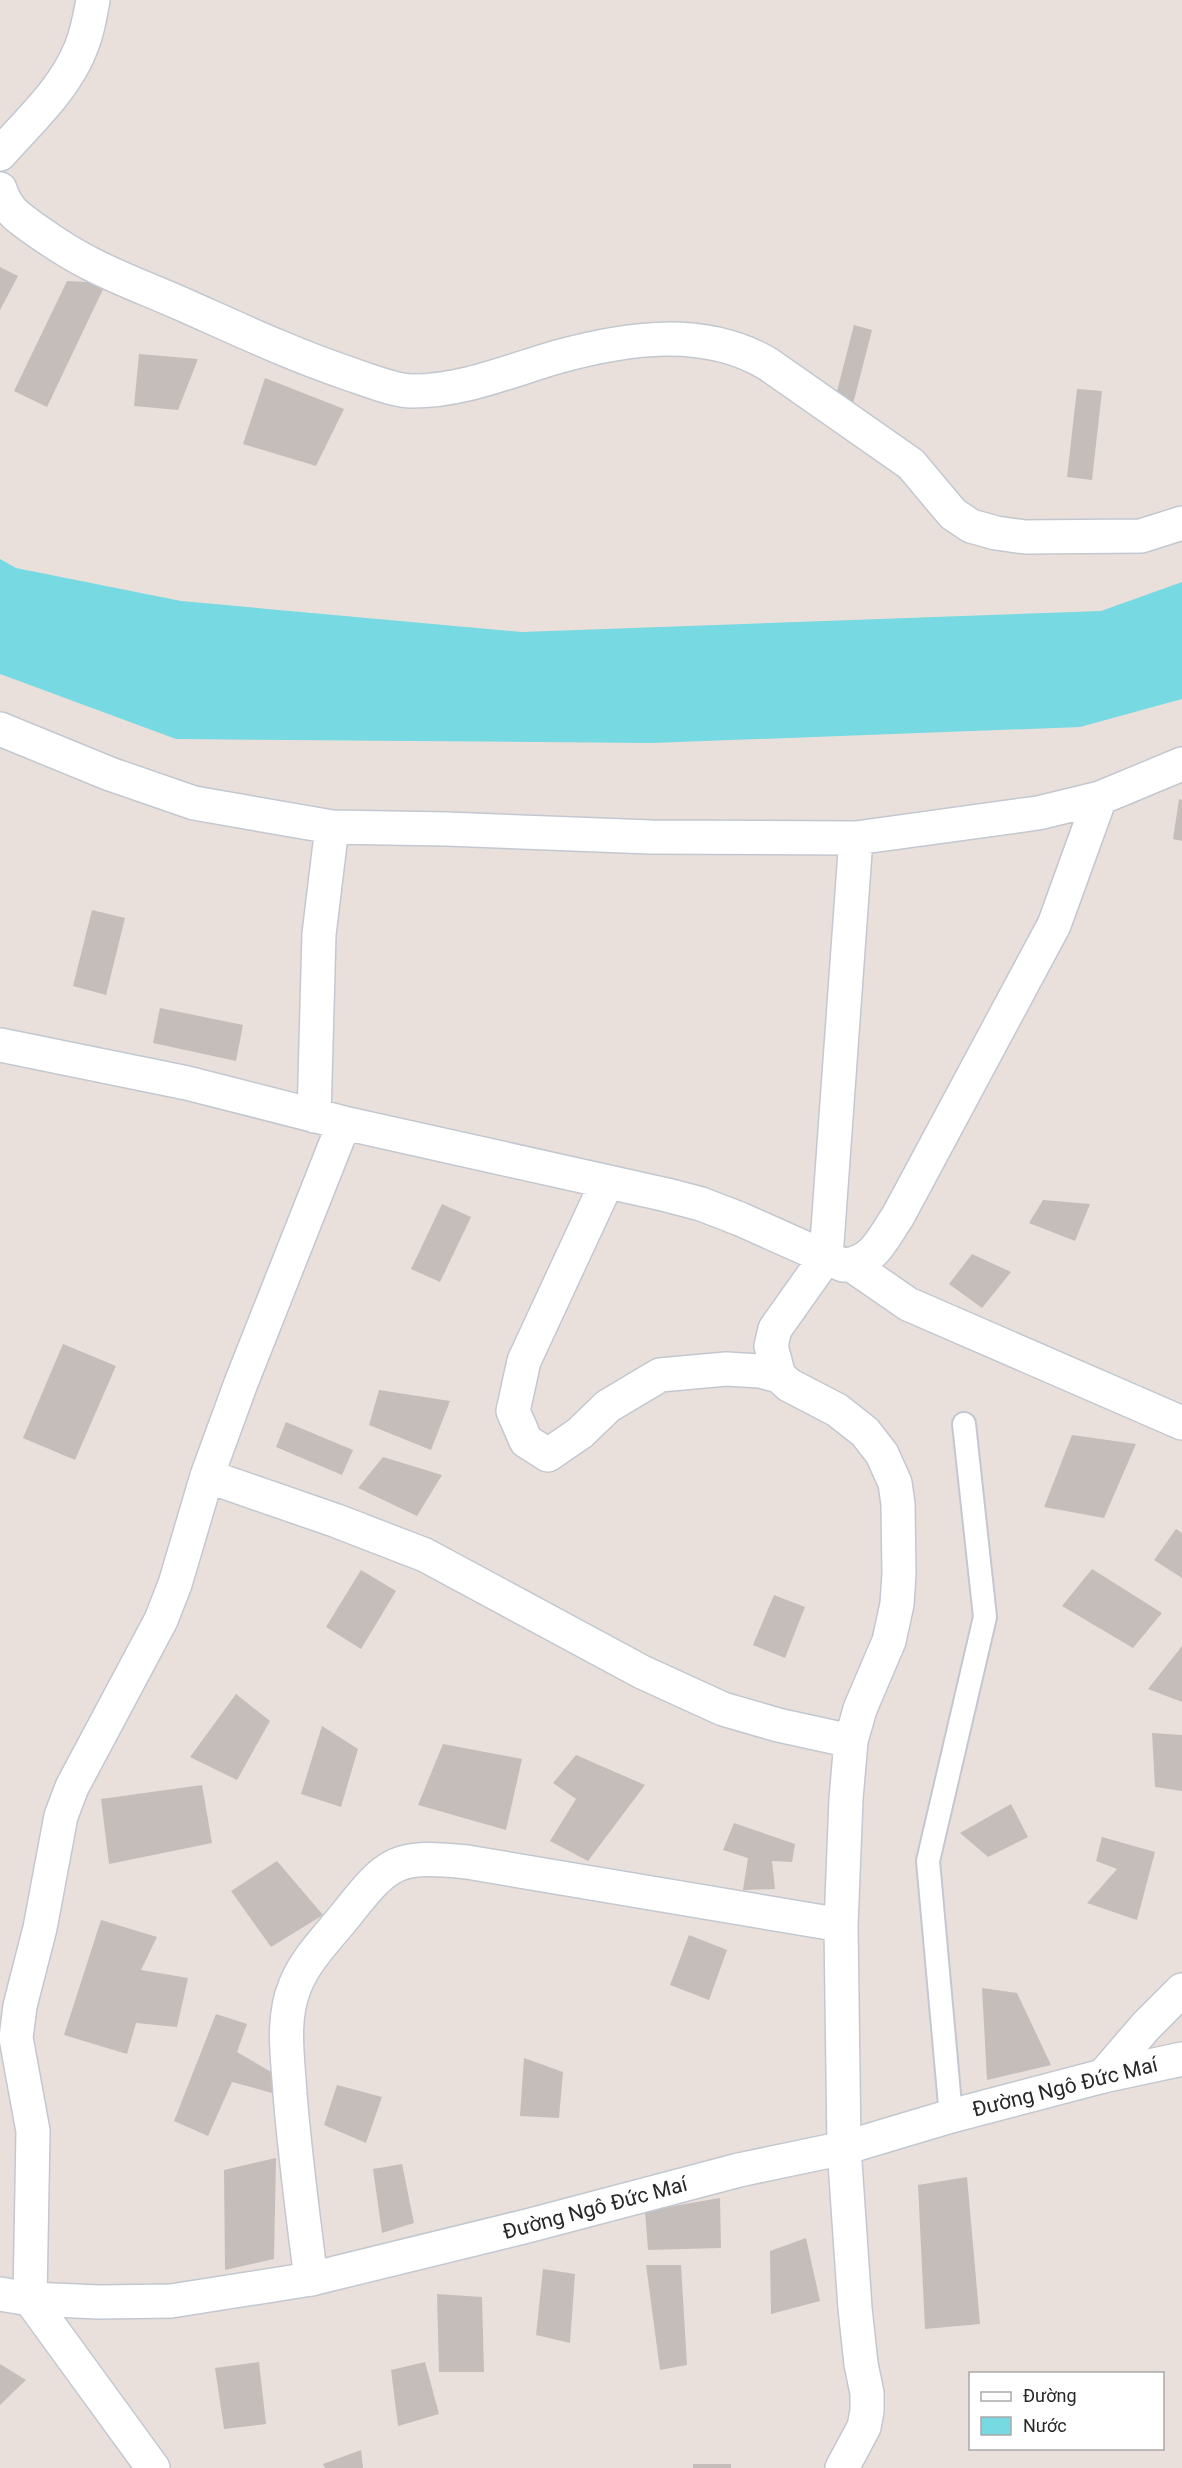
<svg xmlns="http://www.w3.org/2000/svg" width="1182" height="2468" font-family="Roboto,sans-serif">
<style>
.water{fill:#77d9e1}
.building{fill:#c4bdba}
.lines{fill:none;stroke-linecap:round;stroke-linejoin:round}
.service-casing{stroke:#c3c8d0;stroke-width:26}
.minor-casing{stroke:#c3c8d0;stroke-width:36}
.tertiary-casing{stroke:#c3c8d0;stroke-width:36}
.service{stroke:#fff;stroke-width:22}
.minor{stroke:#fff;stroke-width:33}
.tertiary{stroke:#fff;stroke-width:33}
.labels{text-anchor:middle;stroke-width:4.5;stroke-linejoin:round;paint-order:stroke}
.street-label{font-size:21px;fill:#282828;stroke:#fff}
</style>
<rect width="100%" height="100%" fill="#e9e0db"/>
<path class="water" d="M0 559 16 568 181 601 522 632 1101 611 1182 582V699L1080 727 652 743 176 739 0 674Z"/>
<path class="building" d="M0 267 18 276 0 310Z
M67 281 106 283 47 407 14 391Z
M854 325 872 330 853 404 835 399Z
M139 354 198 359 178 410 134 406Z
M265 378 344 409 316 466 243 444Z
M1077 389 1102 391 1092 480 1067 477Z
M1179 799 1182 800V841L1173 839Z
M92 910 125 918 106 995 73 986Z
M160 1008 243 1025 236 1061 153 1043Z
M1043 1200 1090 1204 1075 1241 1029 1223Z
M442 1204 471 1217 440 1282 411 1269Z
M972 1254 1011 1272 982 1308 949 1284Z
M63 1344 116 1366 75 1460 23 1438Z
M379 1390 450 1401 431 1450 369 1425Z
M286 1422 353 1450 342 1475 276 1447Z
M1072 1435 1136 1444 1104 1518 1044 1507Z
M383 1457 442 1475 417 1516 358 1488Z
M1176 1529 1182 1533V1578L1154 1560Z
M1092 1569 1162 1613 1133 1648 1062 1606Z
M361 1570 396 1591 361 1649 326 1627Z
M774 1595 805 1607 785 1658 753 1645Z
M1182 1646V1702L1148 1689Z
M236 1694 270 1721 237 1780 190 1757Z
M322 1726 358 1749 341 1807 301 1794Z
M1152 1733 1182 1735V1791L1155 1787Z
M443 1744 522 1759 506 1830 418 1805Z
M576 1755 645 1785 588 1861 550 1841 576 1799 553 1783Z
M202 1785 212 1843 109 1864 101 1799Z
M1011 1804 1028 1837 988 1857 960 1833Z
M734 1823 795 1844 792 1862 772 1861 775 1889 743 1890 748 1858 723 1850Z
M1102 1837 1155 1852 1137 1920 1087 1903 1117 1869 1096 1861Z
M277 1861 323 1915 271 1947 231 1891Z
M101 1920 157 1937 141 1970 188 1978 177 2027 136 2023 127 2054 64 2035Z
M689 1935 727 1950 709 2000 670 1985Z
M982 1988 1017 1993 1051 2065 987 2080Z
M216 2014 247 2024 237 2052 273 2073 272 2093 232 2082 208 2136 174 2121Z
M524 2058 563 2072 559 2118 520 2116Z
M337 2085 382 2097 366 2143 324 2125Z
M276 2158 274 2259 225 2270 224 2170Z
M402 2164 414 2223 382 2233 373 2169Z
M967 2177 980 2324 925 2329 918 2185Z
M720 2198 721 2248 648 2250 645 2211Z
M806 2238 820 2301 771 2314 770 2251Z
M646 2265H681L687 2365 660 2370Z
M543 2269 575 2274 570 2343 536 2335Z
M437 2294 482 2297 484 2372H439Z
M259 2362 266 2424 224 2429 215 2368Z
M425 2362 439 2414 398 2426 391 2370Z
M0 2364 26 2380 0 2405Z
M361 2450 363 2468H325L323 2464Z
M693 2464H731V2468H693Z"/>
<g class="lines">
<defs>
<path id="service" d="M951 2116 928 1861 985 1617 964 1424"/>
<path id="minor" d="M0 154C28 122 64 90 80 50 87 34 90 17 93 0
M0 189C3 199 9 209 17 216 36 231 67 252 89 263 119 279 153 291 184 305 238 329 291 354 347 373 365 379 394 391 412 391 463 391 509 371 557 357 626 338 704 326 768 364L911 464 953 514 971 526 996 533 1025 537 1141 536 1182 523
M0 729 110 774 194 803 332 827 446 829 651 837 856 838 1038 813 1100 798 1182 764
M0 1045 187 1083 344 1123 667 1195 701 1204 740 1219 843 1265C873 1264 883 1238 898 1216L1054 925 1100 798
M314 1116 319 934 332 827
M607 1182 524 1361 513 1411 526 1441 548 1455 580 1433 608 1406 660 1375 726 1369 760 1371 779 1376
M850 1264 908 1304 1182 1423
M207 1476 337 1521 425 1555 642 1672 723 1709 778 1725 851 1741
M1103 2076 1146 2026 1182 1990
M311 2279C303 2217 295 2156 290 2094 288 2058 281 2020 295 1986 305 1960 328 1937 345 1916 389 1860 396 1855 467 1862L841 1925
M153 2468 30 2299 33 2131 16 2038 20 2006 40 1928 61 1816 72 1787 161 1620 175 1584 207 1476 241 1383 344 1123
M842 2468 864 2427 867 2411V2393L861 2364 855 2308 844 2148 841 1925 846 1799 851 1741 860 1709 889 1641 897 1604 899 1574 898 1504 895 1483 882 1454 865 1432 837 1410 789 1385 779 1376 771 1346 775 1329 826 1257 856 838"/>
<path id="tertiary" d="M0 2294 30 2299 99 2302 171 2301 311 2279 531 2225 739 2170 844 2148 951 2116 1103 2076 1182 2059"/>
</defs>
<use href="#service" class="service-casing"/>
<use href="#minor" class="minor-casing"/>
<use href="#tertiary" class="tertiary-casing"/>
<use href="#service" class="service"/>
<use href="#minor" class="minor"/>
<use href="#tertiary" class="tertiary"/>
</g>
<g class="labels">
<g class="street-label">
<text transform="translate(1065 2087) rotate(-14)" y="7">Đường Ngô Đức Maí</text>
<text transform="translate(595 2208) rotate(-15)" y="7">Đường Ngô Đức Maí</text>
</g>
</g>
<rect x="969" y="2372" width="195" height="78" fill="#ffffff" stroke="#a9a9a9" stroke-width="1.5"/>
<rect x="981" y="2392" width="30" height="9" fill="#ffffff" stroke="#a9a9a9" stroke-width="1.5"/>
<text x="1023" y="2402" font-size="18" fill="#282828">Đường</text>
<rect x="981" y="2417" width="30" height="18" fill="#77d9e1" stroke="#a9a9a9" stroke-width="1.5"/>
<text x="1023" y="2432" font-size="18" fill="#282828">Nước</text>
</svg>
